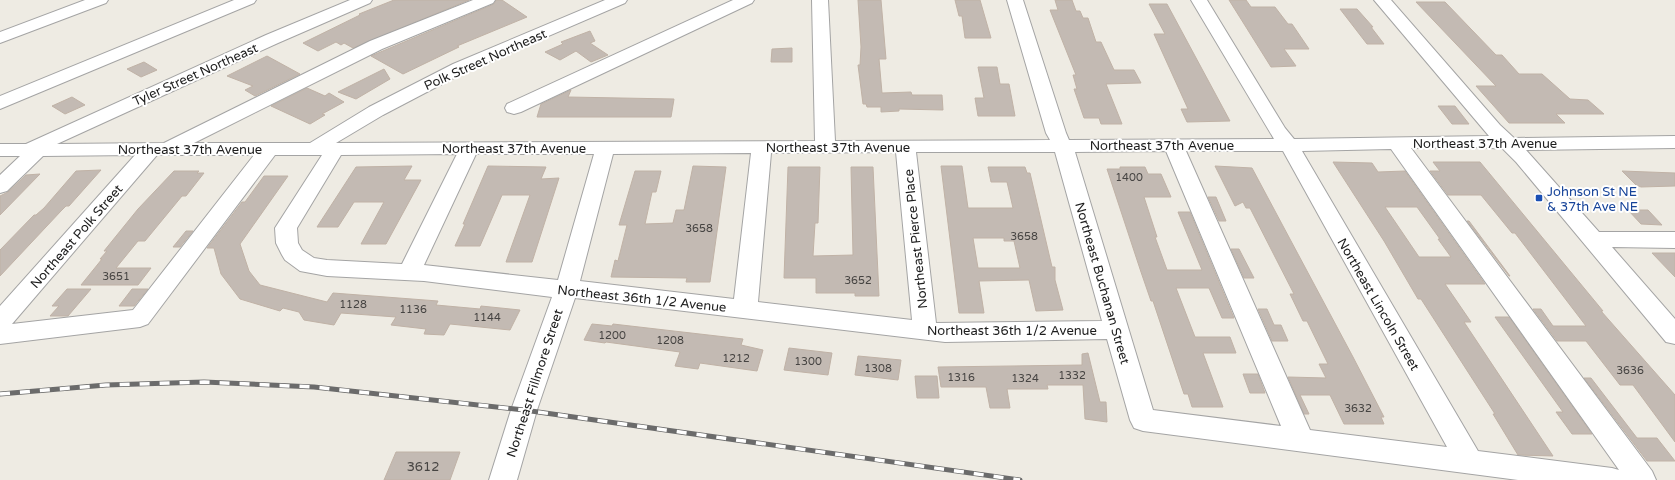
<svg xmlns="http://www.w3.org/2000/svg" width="1675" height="480" font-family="'Varela Round',sans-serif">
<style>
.building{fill:#c3bab3;stroke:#c0b2a6;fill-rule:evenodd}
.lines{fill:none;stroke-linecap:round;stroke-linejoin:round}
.minor-casing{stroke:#a4a4a4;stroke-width:2}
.minor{fill:#fff;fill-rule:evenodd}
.rail-casing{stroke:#6b6b6b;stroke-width:5}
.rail{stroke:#fff;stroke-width:3.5;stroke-dasharray:10;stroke-linecap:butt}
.transit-dot{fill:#1a4fb4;stroke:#fff;stroke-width:1.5}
.labels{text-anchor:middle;stroke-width:4;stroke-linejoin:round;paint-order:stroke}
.number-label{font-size:11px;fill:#464442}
.street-label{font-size:13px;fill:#1d1d1d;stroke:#fff}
.transit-label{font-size:13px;fill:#164399;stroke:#fff;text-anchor:start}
.near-number-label{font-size:13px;fill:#464442}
</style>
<rect width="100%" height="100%" fill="#eeebe3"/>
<path class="building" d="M394 0H469L353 48 344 43 341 45 336 42 318 51 303 43 360 15 359 14Z
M496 0H502L527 17 457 46 459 47 403 74 371 56 494 4Z
M858 0H881L886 59H879L882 93 911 92 912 95H942L943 110 899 109V111L881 112V107H867L866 104H863L858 65H860L861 47Z
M955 0H980L991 38H965L962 16H959Z
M1055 0H1072L1076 11H1080L1083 18H1088L1096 42H1101L1114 70H1134L1141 83 1106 84 1122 124H1101L1099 118H1084L1074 89H1077L1073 75H1076L1050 10H1058Z
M1229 0H1246L1251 7H1275L1288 24H1292L1309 49H1284L1296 66 1271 67Z
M1416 2H1445L1496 55H1502L1519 74H1542L1570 99 1588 100 1604 114H1556L1565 123H1509L1476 86H1496Z
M1149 4H1167L1230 121 1187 122 1181 109H1188L1154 34H1165Z
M1340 9H1357L1373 27H1371L1384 44H1367Z
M590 31 595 41 590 43 608 55 591 62 576 51 560 60 545 52 563 44 561 42Z
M792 48V62H771L772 49Z
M267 56 300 74 255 96 245 90 253 86 227 76Z
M144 62 157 70 141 77 127 69Z
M978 67H997L1000 84H1009L1015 116H978L975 98H984Z
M384 69 390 79 356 99 338 92Z
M307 88 325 96 329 93 344 102 322 114 325 115 310 124 271 106Z
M571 90 568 97 674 99 671 117H537L541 104Z
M72 97 85 105 65 114 52 106Z
M1438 106H1455L1469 124H1452Z
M1333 162 1372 163 1378 172 1405 171 1485 284H1445L1471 322H1464L1553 456 1518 455 1493 414H1495L1421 299H1418L1384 241ZM1385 207H1417L1440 239H1438L1451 257H1419Z
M1433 162H1480L1603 311H1601L1675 395V442L1633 385H1620L1586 341H1557L1533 309H1541L1553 326H1586L1515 233H1512L1481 195H1448L1430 171H1440Z
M412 166 404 180H421L386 244H361L384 202H354L338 227H317L356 167Z
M488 166 546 167 541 179 559 178 532 262H506L530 195H502L480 246H455L465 224H463Z
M693 166 726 167 710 282H686L687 278 611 277 615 260 618 261 627 225H619L635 171H661L656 192H652L645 224 673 223 676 210H684Z
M941 166H962L968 208H1013L1007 182H991L988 167H1025L1027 173H1030L1052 267H1055V280L1063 310 1036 311 1029 280 979 281 984 313H959ZM973 238H1004V241H1014L1020 268H978Z
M1215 166 1252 168 1353 357 1384 417H1381L1384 424H1344L1330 395H1300L1309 414H1304L1288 377 1326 378 1319 364H1328L1307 321H1303L1290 294H1294L1250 208H1246L1243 202 1235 206Z
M788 167H820L818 223H815L813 256 853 255 851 167H873L879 296H855V293H816V278H784Z
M1120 167H1145L1148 174H1161L1171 197H1144L1157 237H1155L1167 270H1202L1178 212H1190L1234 318H1222L1209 288H1176L1195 337H1230L1236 353H1203L1223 407H1192L1188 394H1184L1153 301H1151L1141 272 1107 169H1120Z
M101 170 69 206H66L61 211 0 276V250L34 215H36L44 208 76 171Z
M174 171H199L197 173H204L186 196H182L145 241H138L116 268H151L138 285H81L102 259H100L107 251H104L138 209Z
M1622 171 1675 173V186L1641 187 1636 185Z
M40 174 0 215V196L8 192 26 175Z
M264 176H288L240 244 249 271 260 285 327 302 333 293 438 301 436 305 480 309 481 306 520 310 510 330 450 324 444 335 424 334 426 329 391 325 396 317 341 313 334 325 304 320 299 312 283 308 280 311 240 299 221 274 214 248H207L242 202H245Z
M1208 197H1216L1226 221H1219Z
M1628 210H1648L1662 225 1641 224Z
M1467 221H1469L1510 276H1509Z
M186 231H193L180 247H173Z
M1231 249H1239L1254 278H1244Z
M1652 253H1675V277Z
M67 289H91L68 316H50L59 306H52Z
M132 289H148L134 306H119Z
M1258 309H1267L1274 325H1281L1288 341H1272Z
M1495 317H1509L1592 434H1572L1556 412H1563Z
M592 324 612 326 613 324 743 339 741 345 763 350 757 371 700 363 698 369 675 366 680 352 606 342 605 343 584 340Z
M789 348 832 353 828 375 784 370Z
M1088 353 1100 402H1106L1107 422 1085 419 1083 385H1047L1048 389H1007L1010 408H990L986 387H941L938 367 1082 365V354Z
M858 356 901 360 898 380 855 375Z
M1243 374H1258L1265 393H1250Z
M915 376H937L939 398H917Z
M1584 378H1591L1637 438H1657L1675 461H1647Z
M396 452H460L450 480H384Z"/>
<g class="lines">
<defs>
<path id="minor" d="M85 0H108L106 3 0 43V32Z
M234 0H256L254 3 0 109V96Z
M350 0H372L370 3 278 43 57 144 164 143 370 41 473 0H495L493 3 382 49 194 143H310L369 107 453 64 605 0H627L625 3 465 72 383 115 336 143 815 141 812 0H828L835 141 1050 140 1046 133 1007 0H1023L1066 133 1069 140 1274 139 1191 0H1207L1285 128 1294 139 1489 136 1374 0H1391L1500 125 1514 138 1675 136V148L1526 150 1599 232H1675V248L1612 247 1675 319V344L1666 342 1516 162 1503 149 1479 147 1411 148 1652 471 1656 480H1518L1143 431 1134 428 1130 420 1107 339 945 342 575 298 537 410 517 480H489L511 410 552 297 424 281 327 276 300 271 285 260 282 255 276 243 275 228 322 155H275L148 324 140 327 0 344V306L135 155 43 156 7 191 0 193V175L20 156H0V144H26L266 35ZM1391 149 1619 470 1612 468 1478 451 1302 151ZM1166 151 1281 426 1153 410 1075 152ZM1186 151H1283L1447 447 1310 430ZM896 152 912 320 758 302 771 153ZM916 152H1055L1102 321 936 323ZM751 153 734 299 580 281 613 154ZM457 154 402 264 327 260 314 258 302 250 298 243 297 228 341 155ZM476 154H594L558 280 424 265ZM157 155H254L133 310 12 324Z
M733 0H754L752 3 521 112 514 114 507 112 505 108 507 104Z"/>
</defs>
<use href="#minor" class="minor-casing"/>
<use href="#minor" class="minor"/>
<defs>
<path id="rail" d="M0 394 106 385 204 382 314 387 524 410 1020 480"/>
</defs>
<use href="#rail" class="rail-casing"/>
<use href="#rail" class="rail"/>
</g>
<rect class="transit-dot" x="1535" y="194" width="8" height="8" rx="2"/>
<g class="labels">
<g class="number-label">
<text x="1129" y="181">1400</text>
<text x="699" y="232">3658</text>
<text x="1024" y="240">3658</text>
<text x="116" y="280">3651</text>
<text x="858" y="284">3652</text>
<text x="353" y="308">1128</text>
<text x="413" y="313">1136</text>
<text x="487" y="321">1144</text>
<text x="612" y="339">1200</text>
<text x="670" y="344">1208</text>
<text x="736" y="362">1212</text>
<text x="808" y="365">1300</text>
<text x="878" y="372">1308</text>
<text x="1630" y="374">3636</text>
<text x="1072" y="379">1332</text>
<text x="961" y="381">1316</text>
<text x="1025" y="382">1324</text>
<text x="1358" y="412">3632</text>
</g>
<g class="street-label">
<text transform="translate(485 59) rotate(-24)" y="5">Polk Street Northeast</text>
<text transform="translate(195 74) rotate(-24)" y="5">Tyler Street Northeast</text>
<text x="1485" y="148">Northeast 37th Avenue</text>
<text x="1162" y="150">Northeast 37th Avenue</text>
<text x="838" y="152">Northeast 37th Avenue</text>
<text x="514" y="153">Northeast 37th Avenue</text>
<text x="190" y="154">Northeast 37th Avenue</text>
<text transform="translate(76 236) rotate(-49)" y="5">Northeast Polk Street</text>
<text transform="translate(915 239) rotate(-96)" y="5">Northeast Pierce Place</text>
<text transform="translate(1103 283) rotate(74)" y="5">Northeast Buchanan Street</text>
<text transform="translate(642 298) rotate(6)" y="5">Northeast 36th 1/2 Avenue</text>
<text transform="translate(1379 304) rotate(60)" y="5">Northeast Lincoln Street</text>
<text x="1012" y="335">Northeast 36th 1/2 Avenue</text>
<text transform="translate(534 383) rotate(-72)" y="5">Northeast Fillmore Street</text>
</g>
<g class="transit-label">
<text x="1547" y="196">Johnson St NE<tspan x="1547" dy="15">&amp; 37th Ave NE</tspan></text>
</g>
<g class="near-number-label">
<text x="423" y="471">3612</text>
</g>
</g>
</svg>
